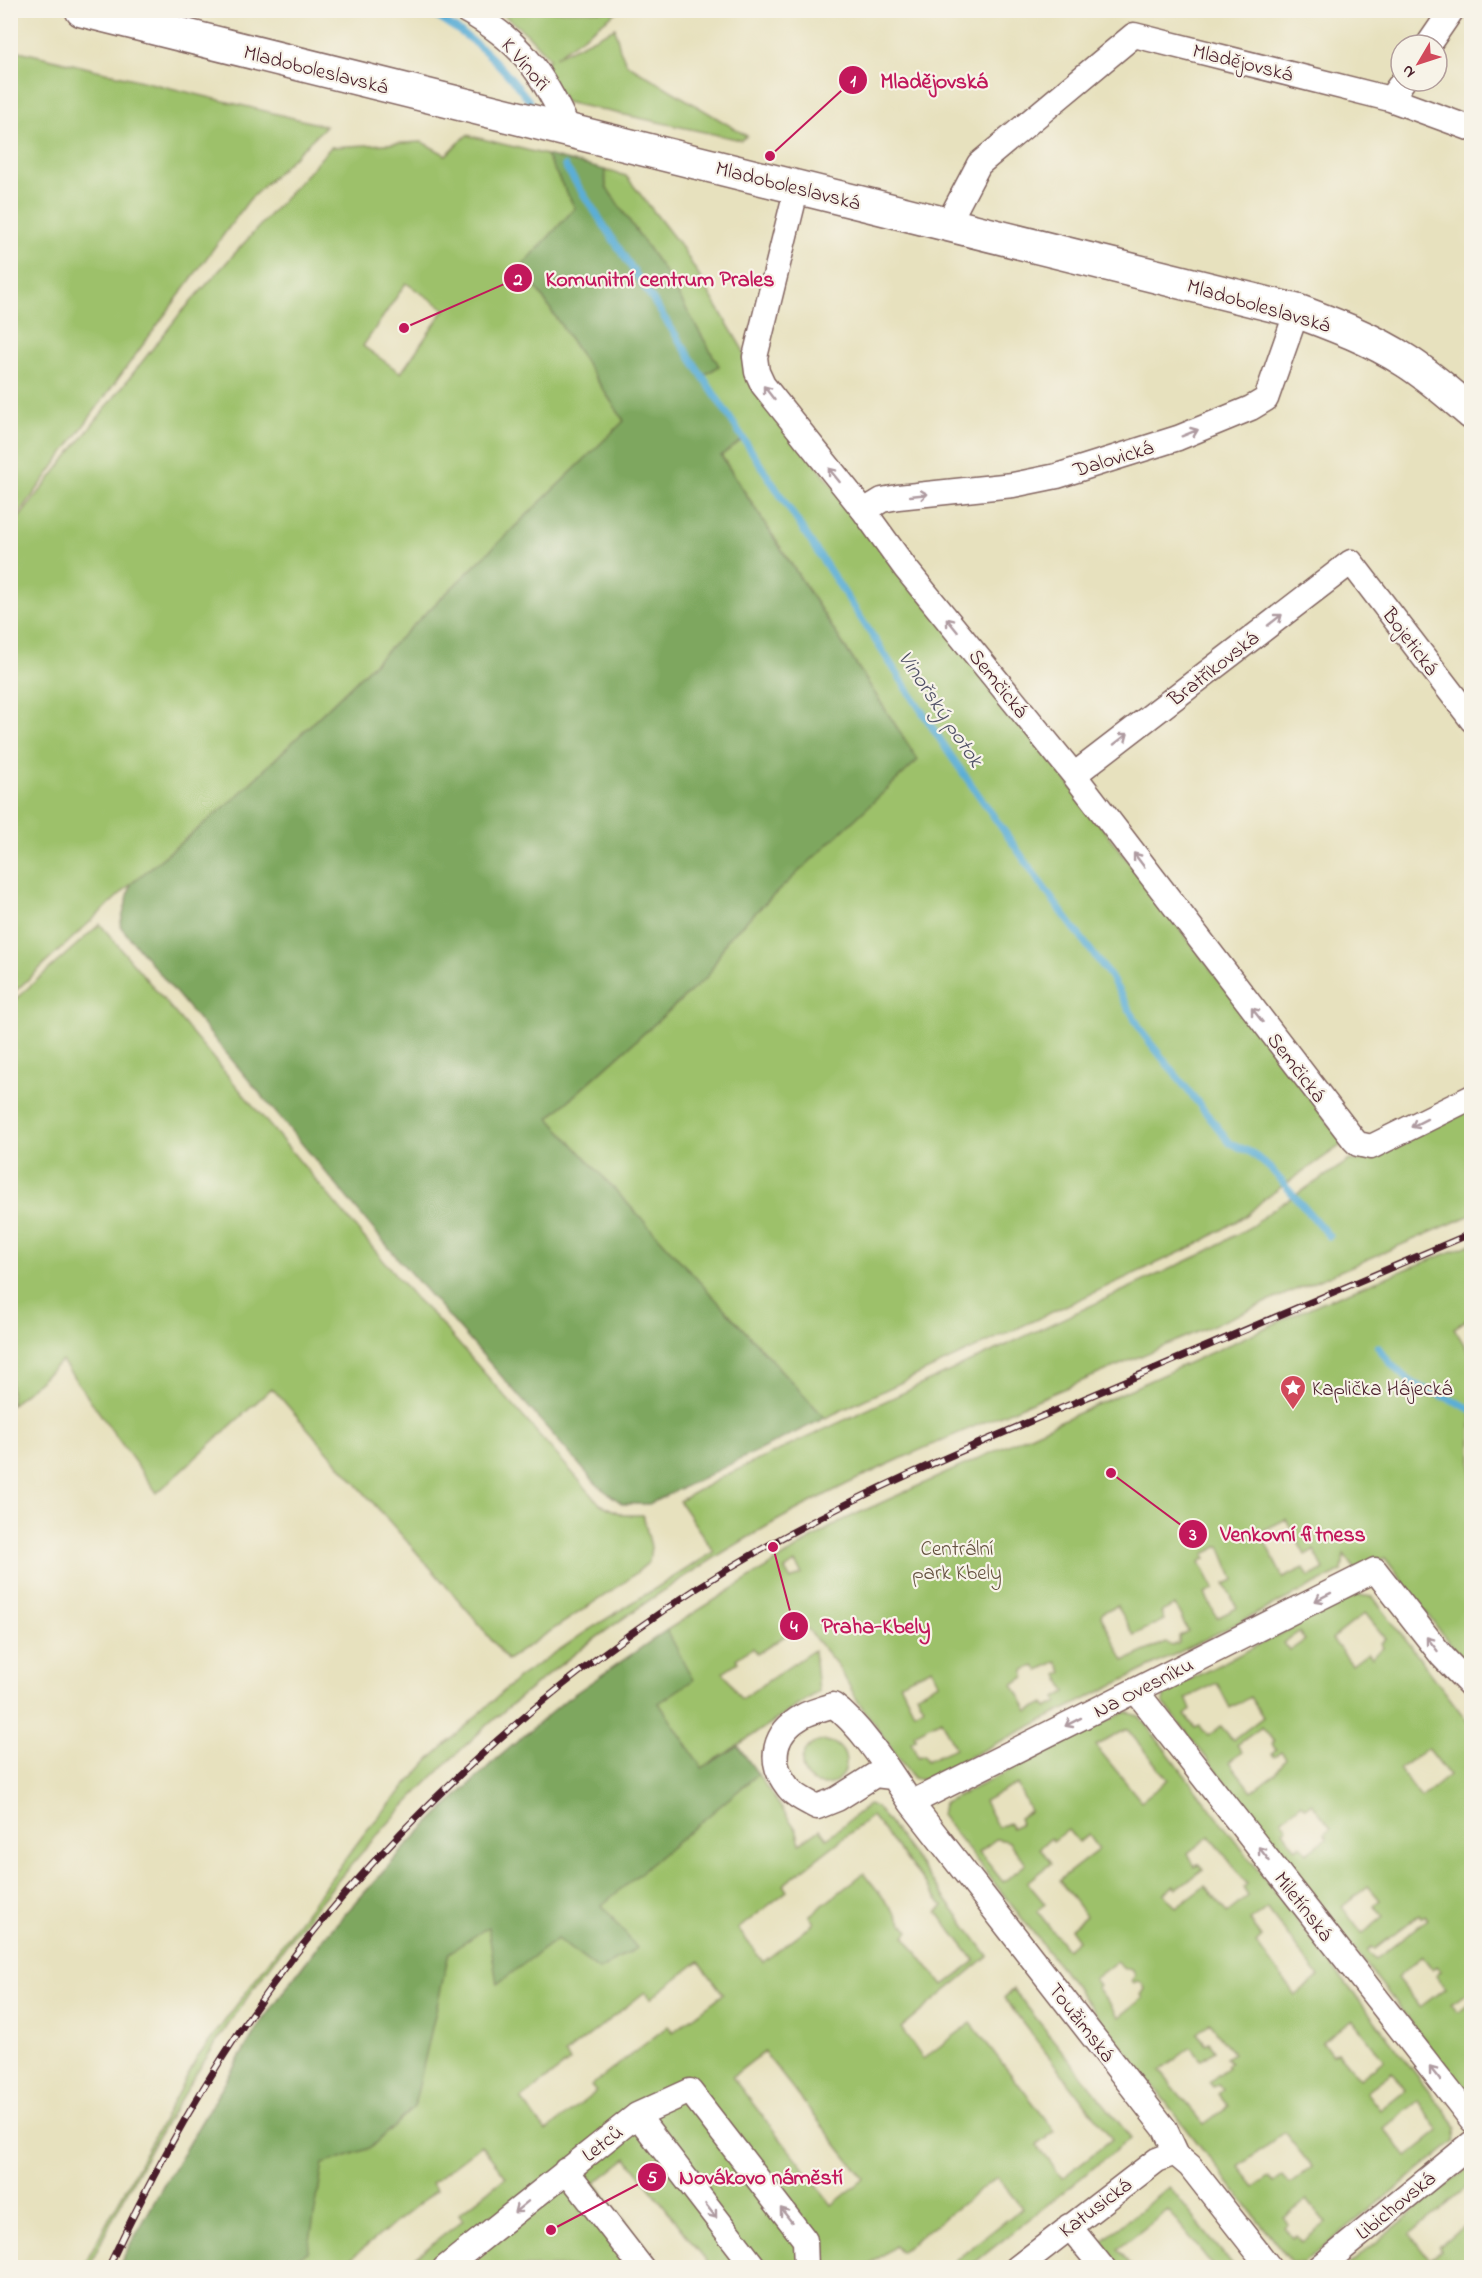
<svg xmlns="http://www.w3.org/2000/svg" width="1482" height="2278" font-family="'Indie Flower',sans-serif">
<style>
.green{fill:#9dc16b;stroke:#74704b;stroke-width:1.5;fill-rule:evenodd}
.forest{fill:#7ea75f;stroke:#646345;stroke-width:1.5}
.lines{fill:none;stroke-linecap:round;stroke-linejoin:round}
.stream{stroke:#5baed6;stroke-width:7}
.minor-casing{stroke:#81635e;stroke-width:27}
.secondary-casing{stroke:#81635e;stroke-width:36}
.minor{stroke:#fff;stroke-width:24}
.secondary{stroke:#fff;stroke-width:33}
.rail-casing{stroke:#4a1f2b;stroke-width:7}
.rail{stroke:#f7f3e8;stroke-width:4.5;stroke-dasharray:14;stroke-linecap:butt}
.oneway{stroke:#ae9aa0}
.labels{text-anchor:middle;stroke-width:4.5;stroke-linejoin:round;paint-order:stroke}
.street-label{font-size:21px;fill:#4a1f2b;stroke:#f7f3e8}
.poi-label{font-size:21px;fill:#4a1f2b;stroke:#f7f3e8;text-anchor:start}
.park-label{font-size:21px;fill:#63503e;stroke:#f7f3e8}
.water-label{font-size:22px;font-style:italic;fill:#505167;stroke:#f7f3e8}
.leader{fill:none;stroke:#c2185b;stroke-width:2}
.callout-dot{fill:#c2185b;stroke:#f7f3e8;stroke-width:2}
.mark-label{font-size:18px;text-anchor:middle;font-weight:bold;fill:#fff}
.callout-label{font-size:22px;text-anchor:middle;font-weight:bold;fill:#c2185b;stroke:#f7f3e8;stroke-width:4.5;stroke-linejoin:round;paint-order:stroke}
</style>
<rect width="100%" height="100%" fill="#f7f3e8"/>
<filter id="ink" filterUnits="userSpaceOnUse"><feTurbulence type="fractalNoise" baseFrequency=".0167" numOctaves="2"/><feDisplacementMap in="SourceGraphic" scale="12" xChannelSelector="R" yChannelSelector="G"/><feConvolveMatrix kernelMatrix="1 2 1 2 8 2 1 2 1" color-interpolation-filters="sRGB"/></filter>
<filter id="wash" filterUnits="userSpaceOnUse"><feTurbulence type="fractalNoise" baseFrequency=".008" numOctaves="4" result="noise"/><feDisplacementMap in="SourceGraphic" scale="24" xChannelSelector="R" yChannelSelector="G"/><feGaussianBlur stdDeviation="1.35" result="paint"/><feColorMatrix in="noise" values="0 0 0 0 0 0 0 0 0 0 0 0 0 0 0 0 0 1.4 0 .05"/><feComposite in="paint" operator="in"/></filter>
<g filter="url(#wash)">
<rect width="100%" height="100%" fill="#e7e1be"/>
<path class="green" d="M499 11H618L555 57 615 28 620 50 627 64 747 136 741 140 565 102 543 65 550 59 527 34Z
M11 49 326 126 249 200 11 525Z
M467 135 546 155 575 208 522 266 624 421 234 799 131 884 11 995V528L179 315 331 147 422 142 446 155ZM406 283 445 309 401 373 363 346Z
M605 170 626 176 683 249 743 350 748 378 1056 767 1344 1143 1263 1200 1247 1215 1198 1244 825 1418 548 1119 708 976 728 938 918 760 721 455 699 375 708 373 719 366 666 274 606 187Z
M100 924 415 1298 435 1317 600 1504 623 1515H643L651 1547 649 1562 625 1582 507 1660 470 1613 272 1388 157 1493 62 1361 11 1405V1003Z
M1471 1108V1215C1342 1270 1212 1326 1082 1381 975 1426 865 1470 764 1528 651 1594 541 1672 447 1763 301 1905 176 2084 89 2267L82 2268 197 2058 367 1830 429 1760 519 1677 587 1631 714 1552 679 1501 724 1476 1202 1254 1252 1226 1272 1210 1350 1160 1360 1161Z
M1471 1244V1317L1454 1328 1471 1356V1672L1385 1558 1355 1569 1344 1554 1342 1571 923 1780 913 1778 859 1703 838 1666 796 1615 799 1627 757 1654 752 1648 736 1659 738 1662 723 1672 741 1699 814 1650 818 1692 729 1751 738 1746 796 1829 800 1843 820 1829 827 1838 868 1805 877 1807 988 1956 901 2028 923 2059 971 2023 1055 2131 1037 2145 1062 2178 1112 2139 1004 1998 1013 1989 1131 2138 969 2267H947L1022 2208 997 2177 900 2252 895 2246 867 2267 712 2268 627 2158 595 2183 661 2267H403L463 2220 459 2214 506 2177 481 2145 432 2183 436 2190 340 2267 118 2268 162 2188 259 2025 323 1939 412 1840 491 1764 567 1699 667 1630 839 1522 1320 1303ZM1286 1519 1305 1555 1314 1550 1324 1569 1309 1577 1304 1568 1283 1578 1260 1532ZM1220 1546 1234 1580 1225 1584 1237 1608 1217 1618 1205 1594 1214 1589 1200 1562 1206 1558 1204 1554ZM795 1563 802 1574 791 1580 785 1570ZM1117 1605 1134 1635 1164 1620 1161 1612 1175 1605 1188 1631 1179 1636V1643L1172 1646 1166 1642 1124 1661 1101 1616 1102 1613ZM1057 1661 1063 1672 1058 1675 1066 1692 1056 1698 1058 1702 1047 1708 1044 1703 1028 1711 1013 1684 1025 1677 1024 1670 1034 1666 1039 1670ZM932 1668 939 1683 917 1694 924 1707 914 1712 900 1683ZM941 1720 955 1748 927 1761 924 1755 918 1757 911 1742 916 1739 914 1734ZM872 1816 943 1906 937 1912 975 1961 943 1986 904 1936 909 1931 864 1873 809 1916 814 1923 763 1962 738 1929 787 1891 783 1885ZM699 1961 723 1994 673 2032 668 2026 591 2086 596 2092 546 2131 521 2099 570 2061 565 2054 645 1992 650 1999ZM764 2052 864 2179 832 2205 732 2077Z
M1357 1595 1373 1597 1471 1726V1991L1451 2004 1458 2013 1471 2002V2100L1163 1702 1165 1692ZM1365 1613 1386 1639 1381 1643 1383 1648 1372 1657 1368 1653 1352 1665 1332 1639ZM1299 1632 1305 1640 1289 1651 1283 1643ZM1217 1683 1230 1708 1250 1697 1263 1717 1233 1740 1221 1726 1208 1736 1200 1726 1195 1728 1185 1715 1191 1710 1186 1698ZM1262 1727 1274 1742 1272 1744 1276 1750 1272 1754 1274 1757 1281 1752 1286 1758 1276 1773 1252 1791 1229 1762 1242 1752 1237 1745ZM1428 1748 1449 1775 1421 1798 1399 1769ZM1312 1803 1331 1828 1324 1833 1327 1838 1307 1853 1301 1845 1296 1849 1283 1831 1287 1828 1281 1820 1301 1804 1305 1808ZM1368 1886 1380 1900 1374 1905 1383 1917 1362 1934 1342 1907ZM1419 1915 1421 1918 1425 1915 1428 1919 1375 1960 1367 1950 1372 1947 1375 1949ZM1422 1956 1433 1970 1437 1966 1441 1971 1436 1976 1445 1988 1420 2007 1397 1978Z
M1125 1712 1139 1716 1457 2127 1455 2141 1303 2263 1291 2262 941 1815 943 1804ZM1127 1729 1168 1780 1141 1801 1096 1746ZM1017 1784 1030 1811 1019 1818 1021 1823 1012 1828 1009 1823 998 1828 984 1801ZM1068 1830 1078 1842 1089 1835 1099 1849 1059 1880 1086 1916 1070 1929 1078 1940 1067 1949 1037 1911 1045 1904 1027 1882 1051 1863 1040 1848 1051 1838 1053 1841ZM1210 1836 1247 1884 1243 1888 1248 1896 1227 1913 1205 1886 1176 1908 1164 1893 1174 1886 1176 1889 1203 1869 1199 1864 1195 1867 1188 1853ZM996 1839 1008 1841 1026 1864 1003 1882 979 1852ZM1267 1908 1319 1977 1295 1995 1256 1943 1262 1937 1250 1921ZM1116 1962 1124 1969 1129 1968 1133 1970 1135 1976 1131 1981 1133 1984 1137 1982 1142 1983 1145 1989 1141 1995 1143 1998 1119 2017 1097 1987 1099 1985 1094 1979ZM1352 2019 1384 2060 1360 2079 1337 2052 1332 2055 1322 2042ZM1210 2023 1233 2053 1226 2058 1230 2062 1226 2065 1228 2067 1209 2082 1213 2087 1218 2084 1223 2090 1218 2094 1228 2106 1204 2124 1160 2071 1190 2048H1192L1201 2060 1215 2050 1209 2042 1206 2044 1197 2033ZM1392 2072 1405 2090 1380 2110 1366 2092ZM1418 2101 1439 2131 1407 2157 1384 2128ZM1284 2132 1312 2167 1290 2184 1283 2176 1274 2183 1268 2177 1255 2187 1239 2167ZM1307 2200 1326 2223 1302 2242 1296 2235 1292 2238 1284 2227 1288 2224 1284 2218Z
M802 1763a22 22 0 1 1 44 0a22 22 0 1 1-44 0Z
M1471 2165V2184L1410 2234 1430 2259 1441 2250 1439 2247 1464 2226 1471 2235V2267H1346Z
M1169 2187 1234 2267H1214L1168 2210 1118 2249 1132 2267H1111L1095 2247Z"/>
<path class="forest" d="M546 155 605 170 606 187 666 274 719 366 708 373 700 375 742 440 721 456 918 760 728 938 708 976 549 1118 825 1418 649 1504H623L598 1486 399 1260 120 926 131 884 234 799 624 421 522 266 575 208Z
M667 1630 693 1680 659 1703 702 1768 738 1746 758 1774 602 1905 637 1948 599 1970 557 1939 497 1984 488 1927 449 1953 414 2107 370 2148 323 2164 308 2252 280 2267H118L162 2188 259 2025 323 1939 412 1840 491 1764 567 1699Z"/>
<g class="lines">
<path class="stream" d="M424 10C473 36 497 59 530 102
M565 166 951 756 1052 899 1110 976 1144 1035 1230 1143 1252 1153 1272 1170 1329 1236
M1378 1347C1389 1363 1401 1377 1419 1386 1436 1395 1455 1399 1472 1410"/>
</g>
</g>
<g filter="url(#ink)">
<g class="lines">
<defs>
<path id="minor" d="M465 10C523 42 543 74 570 132
M1428 45 1452 10
M1390 99 1403 81
M797 187 755 357 757 372 763 385 864 511 906 569 1074 775 1354 1140 1358 1144 1371 1147 1472 1097
M947 225 979 164 1134 35 1390 99 1472 129
M864 511 882 500 898 497 1013 485 1057 476 1178 438 1251 408 1266 399 1297 311
M1074 775 1351 562 1472 720
M1136 1691 1472 2120
M892 1777 875 1775 837 1799 817 1807C806 1801 794 1796 787 1786 767 1760 774 1732 803 1716 812 1711 823 1709 833 1705 862 1726 890 1772 911 1803L1165 2129 1177 2155 1190 2166 1270 2268
M911 1803 1375 1570 1442 1656 1472 1687
M637 2115 755 2268
M566 2170 642 2268
M1069 2226 1103 2268
M445 2268 637 2115 690 2091 805 2240 806 2268
M1017 2268 1157 2160 1170 2155H1177
M1319 2268 1472 2143"/>
<path id="secondary" d="M82 10 1297 311C1335 325 1372 339 1406 361 1430 376 1451 395 1472 413"/>
</defs>
<use href="#minor" class="minor-casing"/>
<use href="#secondary" class="secondary-casing"/>
<use href="#minor" class="minor"/>
<use href="#secondary" class="secondary"/>
<defs>
<path id="rail" d="M108 2268C146 2187 188 2109 237 2035 367 1841 564 1661 767 1546 870 1488 979 1443 1088 1397 1216 1343 1344 1288 1472 1233"/>
</defs>
<use href="#rail" class="rail-casing"/>
<use href="#rail" class="rail"/>
</g>
<defs><path id="oneway-shaft" d="M-6 0H5M1.5-3L5.5 0L1.5 3" fill="none" stroke-width="1.6" stroke-linecap="round" stroke-linejoin="round" transform="scale(1.5)"/></defs>
<g class="oneway">
<use href="#oneway-shaft" transform="translate(769 393) rotate(-128)"/>
<use href="#oneway-shaft" transform="translate(1190 433) rotate(-22)"/>
<use href="#oneway-shaft" transform="translate(834 475) rotate(-129)"/>
<use href="#oneway-shaft" transform="translate(919 495) rotate(-6)"/>
<use href="#oneway-shaft" transform="translate(1275 620) rotate(-38)"/>
<use href="#oneway-shaft" transform="translate(952 625) rotate(-129)"/>
<use href="#oneway-shaft" transform="translate(1121 739) rotate(-38)"/>
<use href="#oneway-shaft" transform="translate(1139 860) rotate(-127)"/>
<use href="#oneway-shaft" transform="translate(1257 1015) rotate(-128)"/>
<use href="#oneway-shaft" transform="translate(1419 1123) rotate(153)"/>
<use href="#oneway-shaft" transform="translate(1323 1597) rotate(153)"/>
<use href="#oneway-shaft" transform="translate(1432 1644) rotate(-128)"/>
<use href="#oneway-shaft" transform="translate(1073 1722) rotate(153)"/>
<use href="#oneway-shaft" transform="translate(1264 1854) rotate(-128)"/>
<use href="#oneway-shaft" transform="translate(1435 2074) rotate(-128)"/>
<use href="#oneway-shaft" transform="translate(521 2207) rotate(141)"/>
<use href="#oneway-shaft" transform="translate(711 2211) rotate(52)"/>
<use href="#oneway-shaft" transform="translate(786 2215) rotate(-128)"/>
</g>
</g>
<defs>
<symbol id="sight-pin" viewBox="-11 -11 22 30"><path d="M0 17L-7.5 6A9.5 9.5 0 1 1 7.5 6Z" fill="#d1495b" stroke="#f7f3e8"/><path d="M0-6L1.8-2.2L6-1.7L2.9 1.2L3.7 5.4L0 3.3L-3.7 5.4L-2.9 1.2L-6-1.7L-1.8-2.2Z" fill="#fff"/></symbol>
</defs>
<g fill-rule="evenodd">
<use href="#sight-pin" x="1278" y="1373" width="30" height="40"/>
</g>
<g class="labels">
<g class="street-label">
<text transform="translate(1243 62) rotate(14)" y="7">Mladějovská</text>
<text transform="translate(526 64) rotate(49)" y="7">K Vinoři</text>
<text transform="translate(316 69) rotate(14)" y="7">Mladoboleslavská</text>
<text transform="translate(788 185) rotate(14)" y="7">Mladoboleslavská</text>
<text transform="translate(1259 305) rotate(16)" y="7">Mladoboleslavská</text>
<text transform="translate(1113 458) rotate(-17)" y="7">Dalovická</text>
<text transform="translate(1411 641) rotate(53)" y="7">Bojetická</text>
<text transform="translate(1213 668) rotate(-38)" y="7">Bratříkovská</text>
<text transform="translate(999 683) rotate(51)" y="7">Semčická</text>
<text transform="translate(1297 1067) rotate(52)" y="7">Semčická</text>
<text transform="translate(1143 1687) rotate(-27)" y="7">Na Ovesníku</text>
<text transform="translate(1304 1906) rotate(52)" y="7">Miletínská</text>
<text transform="translate(1082 2022) rotate(52)" y="7">Toužimská</text>
<text transform="translate(602 2143) rotate(-38)" y="7">Letců</text>
<text transform="translate(1395 2205) rotate(-39)" y="7">Libichovská</text>
<text transform="translate(1095 2207) rotate(-37)" y="7">Katusická</text>
</g>
<g class="poi-label">
<text x="1312" y="1395">Kaplička Hájecká</text>
</g>
<g class="park-label">
<text x="957" y="1555">Centrální<tspan x="957" dy="24">park Kbely</tspan></text>
</g>
<g class="water-label">
<text transform="translate(942 708) rotate(56)" y="8">Vinořský potok</text>
</g>
</g>
<path class="leader" d="M770 156L853 80M404 328L518 278M1111 1473L1193 1534M773 1547L794 1626M551 2230L652 2177"/>
<g class="callout-dot">
<circle cx="770" cy="156" r="6"/>
<circle cx="404" cy="328" r="6"/>
<circle cx="1111" cy="1473" r="6"/>
<circle cx="773" cy="1547" r="6"/>
<circle cx="551" cy="2230" r="6"/>
<circle cx="853" cy="80" r="15"/>
<circle cx="518" cy="278" r="15"/>
<circle cx="1193" cy="1534" r="15"/>
<circle cx="794" cy="1626" r="15"/>
<circle cx="652" cy="2177" r="15"/>
</g>
<g class="mark-label">
<text x="853" y="86">1</text>
<text x="518" y="285">2</text>
<text x="1193" y="1540">3</text>
<text x="794" y="1632">4</text>
<text x="652" y="2183">5</text>
</g>
<g class="callout-label">
<text x="934" y="88">Mladějovská</text>
<text x="660" y="286">Komunitní centrum Prales</text>
<text x="1293" y="1541">Venkovní fitness</text>
<text x="876" y="1633">Praha-Kbely</text>
<text x="761" y="2184">Novákovo náměstí</text>
</g>
<rect width="1482" height="2278" fill="none" stroke="#f7f3e8" stroke-width="36"/>
<g transform="translate(1419 63) rotate(231)"><circle r="28" fill="#f7f3e8" stroke="#b29e9c" stroke-width="1.5"/>
<path d="M0-4.5L10 22L0 15L-10 22Z" fill="#d1495b"/>
<text y="-9" font-size="16" font-weight="bold" text-anchor="middle" fill="#4a1f2b">N</text>
</g>
</svg>
